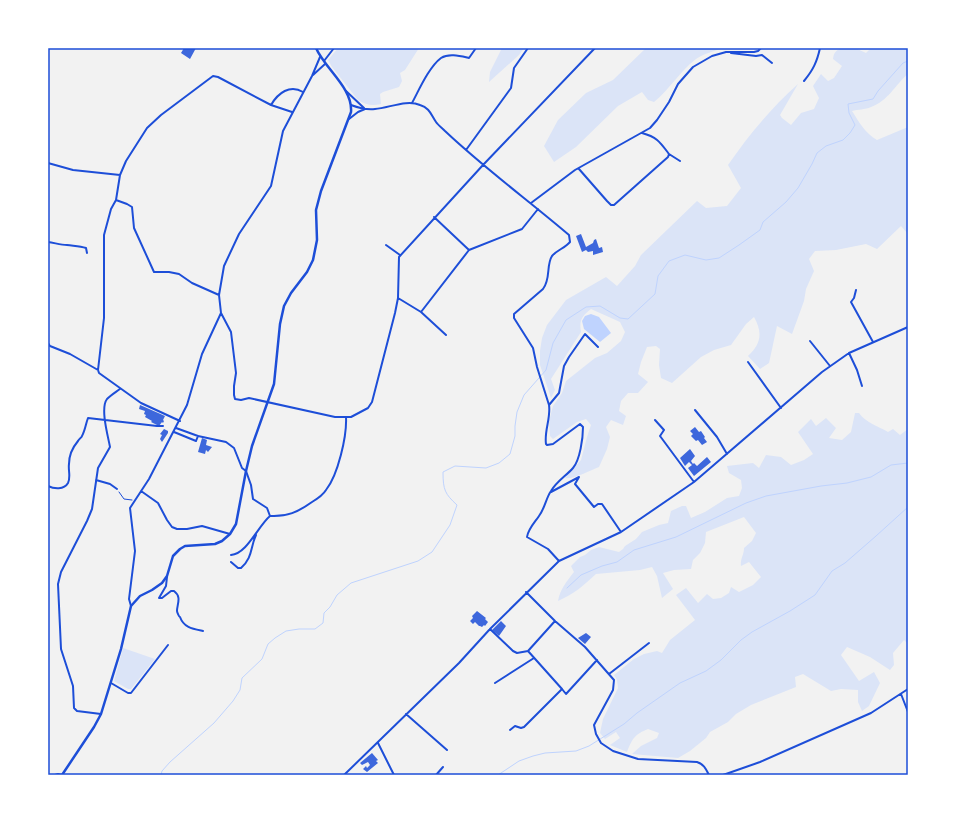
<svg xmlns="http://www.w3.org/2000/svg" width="956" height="823" font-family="'Alegreya Sans',sans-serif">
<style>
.green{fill:#dbe4f7}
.water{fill:#bfd3fe}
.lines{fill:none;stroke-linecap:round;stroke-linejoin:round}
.stream{stroke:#bfd3fe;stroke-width:1}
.building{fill:#3d67dc}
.path{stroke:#1d4ed8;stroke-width:1}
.minor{stroke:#1d4ed8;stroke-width:2}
.secondary{stroke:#1d4ed8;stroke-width:2.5}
.neatline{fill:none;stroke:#1d4ed8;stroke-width:1.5}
</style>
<rect width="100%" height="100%" fill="#f2f2f2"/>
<path class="green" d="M338 48H419L405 70 400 73 402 81 399 87 383 92 380 94 381 104C372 106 366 105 358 100L332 67 328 60Z
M502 48H524L519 55 489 82 490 72Z
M646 48H723C715 51 703 54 696 59 680 71 670 89 654 102L648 100 642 92 618 106 576 147 554 162 544 146 558 120 586 93 613 80Z
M843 48H855L866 53 871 48H908V74C895 85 888 101 871 107 865 110 858 109 852 111 859 122 865 133 877 140L908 127V234L901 226 877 249 866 244 836 250 815 251 809 259 814 271 806 289 804 301 792 334 777 326 769 363 760 369 748 356C761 344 763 333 754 317L746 324 731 345 714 350 701 357 672 383 661 378 659 365 660 349 656 346 647 347 641 362 638 374 648 382 638 393H628L621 401 619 411 626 416 623 425 611 420 606 427 610 437 607 449 599 467C591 470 572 480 565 478L581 460 587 437 591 425 586 419 577 422 553 439 550 436 549 421 553 406 562 393 566 381 595 358 607 353 621 341 625 332 620 322 591 309C582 316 579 320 581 332L551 379 555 390 551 398 540 365V351L542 338 547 325 566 300 606 277 617 286 635 266 641 255 697 201 706 208 727 206 741 188 728 165C748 136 771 108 798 84L780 115 782 118 791 125 801 113 814 109 819 98 813 86 821 74 828 81 834 78 842 66 833 59C834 52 836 50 843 48Z
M855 413H859C866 423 878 426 888 432L893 429 900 435 908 429V593L906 594 908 597V644L904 640 893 653 894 665 890 670 870 657 847 647 841 655 859 681 874 672 880 683 869 706 862 711 858 702V690L841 689 831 691 803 674 795 677 796 687 751 705 736 714 728 722 710 732 706 738 690 751 678 758 632 754 641 746 657 738 659 733 648 729C635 734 632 739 627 752L610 745 620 738 616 732 605 739 600 733 603 719 618 688 617 680 614 675 634 659 644 654 657 651 662 653 670 640 695 620 676 595 686 588 698 603 707 594 713 599 721 598 729 593 731 587 739 592 753 585 761 577 749 562 741 566C740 559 744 555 744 548L752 541 756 533 744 517 706 532 705 543 700 553 693 560 691 569 674 570 663 573 673 589 662 598 657 576 652 567 640 570 596 574C583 586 574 594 558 601 560 589 567 581 574 572L571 566 580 557 585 555 591 550 599 547 619 552 623 549 625 546 636 539 642 532 659 525 668 523 671 511 682 506H686L691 518 705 512 727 498 739 496 742 488 741 480 729 473 727 466 753 463 759 468 766 455 781 457 791 465 804 460 813 454 798 432 811 419 816 426 826 418 836 428 829 438 842 440 851 432Z
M123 648 155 659 131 689H128L114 681Z"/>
<path class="water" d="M591 314 599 317 611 333 600 342 584 329 582 321 585 316Z"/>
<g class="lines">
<path class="stream" d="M567 588 581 575 602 566 617 562 634 550 676 537 746 503 766 496 821 486 847 483 871 477 891 465 908 463
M161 775 162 771 170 762 214 723 233 701 240 690 242 678 262 659 268 644 275 638 286 631 299 629H315L323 623 324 613 330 607 337 595 351 583 418 561 432 552 450 525 457 505C445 494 443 490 443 472L455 466 486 468 499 463 510 454 515 436V426L517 412 524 395 546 370 553 343 566 320 586 307 600 306 620 318 628 319 655 294 658 276 669 261 685 255 706 260 719 258 739 245 760 230 763 222 786 202 798 188 812 164 817 153 826 146 843 140 850 133 855 125 849 113 848 104 873 99 878 91 903 63 908 61
M498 775 519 761 533 756 545 753 576 751 589 746 624 724 637 713 680 683 706 671 721 660 741 640 752 632 790 611 815 595 832 571 845 563 876 536 908 507"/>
</g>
<path class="building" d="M184 48H196L190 59 181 53Z
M581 234 586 247 593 243 594 240 596 239 599 248 602 247 603 252 593 255V251L588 252 586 250 582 252 576 236Z
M140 405 165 416 163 420 164 421 163 423 162 422 159 426 151 422 152 421 145 417 146 415 144 414 145 411 139 409Z
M695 427 699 432 701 431 705 437 704 438 707 442 702 445 698 440 696 441 691 436 693 434 690 431Z
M164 429 168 431V433L162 442 160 439 162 435 160 434Z
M202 438 207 440 206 445 212 447 208 452 206 450 205 454 198 452Z
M690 449 695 456 691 461 693 464 694 463 697 466 707 457 711 462 694 476 688 468 692 465 689 462 685 466 680 458Z
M477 611 486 618 485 619 488 622 485 626 484 625 482 627 480 626H479L475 622 473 624 470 621 473 618 472 616Z
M501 621 506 626 499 636 492 630Z
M586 633 591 637 585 644 578 638Z
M372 753 378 760 376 761 378 763 367 772 363 769 366 766 367 768 370 765 368 762 362 765 360 763Z"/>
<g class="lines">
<path class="path" d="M119 492 124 499 132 500"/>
<path class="minor" d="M316 48H332
M731 53 756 56 762 55 772 63
M324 61 334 48
M313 75 325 64
M804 81C813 70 817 62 820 48
M346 91 364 108
M412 103C419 90 429 67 441 58 449 53 460 56 469 58L476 48
M271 105C278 93 290 84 303 92
M351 105C359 108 367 110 375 109 389 108 407 99 420 105 430 108 431 115 436 122 438 125 442 128 445 131 484 168 528 200 569 235L570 242C565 248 557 250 552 256 546 265 551 279 543 289L514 314V318L533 348 537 367 549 405C551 418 544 431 546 444L547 445 553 444 580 424 583 427C583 438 580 460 573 468 566 476 557 481 551 491 546 498 545 508 539 516 535 522 528 529 527 537L548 549 559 561
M349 119 358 112 365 109
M466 150 511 88 514 68 528 48
M669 154 680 161
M48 163 73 170 120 175
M579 169 607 201 611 205H614L668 157 669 154C660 142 657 137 642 133
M116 200 127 204 132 207 134 228 154 272H169L179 274 192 283 219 295
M531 203 575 170 650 128 657 120 669 102 678 84 693 67 712 56 726 52H754L758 51 761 48
M434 217 469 250
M48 242C55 243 61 245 67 245 74 246 80 246 86 248L87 253
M386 245 400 255
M856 290 854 298 851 302 873 342
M398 298 421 312 446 335
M421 312 469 250 522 229 538 209
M221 313 231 332 236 373 234 386V395L235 399 241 400 249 398 335 417H351L368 408 372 402 395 313 398 298 399 257 483 165 595 48
M810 341 830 366
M48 343 50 346 70 354 98 370 99 373 141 403 180 421
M849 353 857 370 862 386
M748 362 781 408
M98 370 104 318V235L111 209 116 200 120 175 126 161 147 128 161 115 213 76 218 77 271 105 292 112
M549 405 559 393 564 366 569 357 585 334 598 347
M695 410 717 437 727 454
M655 420 664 430 660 436 694 482
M174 432 196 441 198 436 176 428
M198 436 226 442 234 448 242 468 246 471 251 485 253 499 267 508 270 516C287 517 298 512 312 502 317 499 323 495 326 490 338 475 347 436 346 417
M96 480 110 484 117 489
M48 486C54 489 64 490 68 483 71 477 68 470 69 464 69 456 73 447 78 441 79 439 82 437 82 436 85 431 86 423 88 418L157 426H163
M141 491 158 503 167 520 172 527 177 529H187L202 526 230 534
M551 492 579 477 575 484 594 507 598 504H602L621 532
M231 555C247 554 258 526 270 516
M231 562 238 568H241C253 557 250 548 256 535
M167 577 166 586 159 598H162L171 591H174C182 597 177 604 177 611 177 612 179 617 180 617 184 628 193 629 203 631
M526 592 555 621 585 647 614 680 613 690 594 725 596 734 601 743 613 751 638 759 697 762C704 764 706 769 709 775
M131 606 129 599 135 551 130 508 149 479 187 405 202 354 221 313 219 295 224 266 239 234 271 186 283 131 312 76 320 57
M490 629 513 651 517 653 528 651 562 689
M528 651 555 621
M609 674 649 643
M111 683 128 693H131L168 645
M495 683 534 658
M901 694 908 712
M101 714 77 711 74 708 73 686 61 649 58 584 61 572 87 521 92 509 98 468 110 447C108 436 100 408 107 399 111 395 116 392 120 389
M406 714 447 750
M510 730 515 726 521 728 524 727 562 689 566 694 597 660
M378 743 394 775
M55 775 58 774 62 775
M344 775 459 663 490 629 559 561 621 532 694 482 822 372 849 353 908 327
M436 775 443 767
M723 775 760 762 871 713 908 689"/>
<path class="secondary" d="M62 775 94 727 101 714 121 649 131 606 140 596 152 590 162 583 167 576 173 556 180 549 185 546 215 544 222 541 230 534 236 524 246 471 252 446 274 384 280 324 284 306 291 293 307 272 313 260 317 240 316 210 321 191 351 112C353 88 325 69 316 48"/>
</g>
<rect width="956" height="823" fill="none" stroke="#ffffff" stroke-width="98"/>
<rect x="49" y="49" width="858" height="725" class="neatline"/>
</svg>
